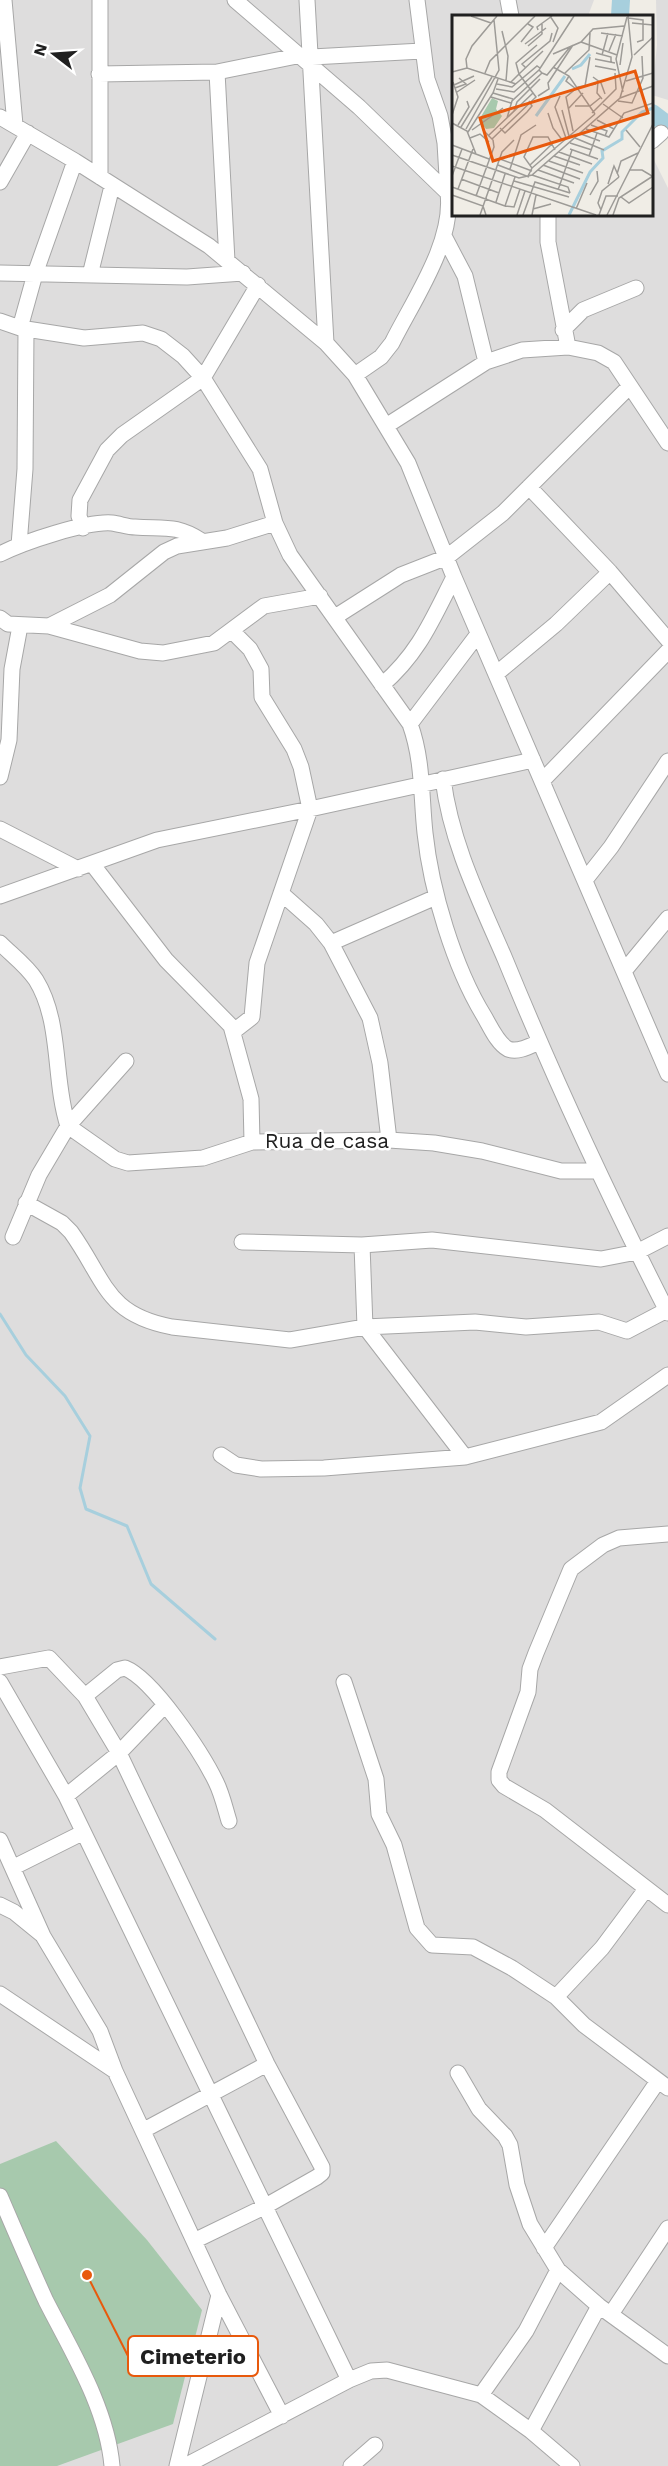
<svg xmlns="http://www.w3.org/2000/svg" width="668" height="2466" font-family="'Work Sans',sans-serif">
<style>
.residential{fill:#dedddd}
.cemetery{fill:#a7c9ad}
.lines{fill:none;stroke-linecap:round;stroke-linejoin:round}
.stream{stroke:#a7cfdd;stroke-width:3}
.river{stroke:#a7cfdd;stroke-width:18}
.minor-casing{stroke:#a7a7a7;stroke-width:17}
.minor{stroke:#fff;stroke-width:15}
.labels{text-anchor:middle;stroke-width:5;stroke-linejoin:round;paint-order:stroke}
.street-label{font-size:21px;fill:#202020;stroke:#fff}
.inset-river{fill:none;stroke:#a7cfdd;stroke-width:3}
.inset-road{fill:none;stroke:#9d9b97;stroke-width:1.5}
.view{fill:#e8590c;fill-opacity:0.15;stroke:#e8590c;stroke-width:3}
.inset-edge{fill:none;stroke:#202020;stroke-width:3}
.leader{fill:none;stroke:#e8590c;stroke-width:2}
.callout-dot{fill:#e8590c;stroke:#fff;stroke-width:2}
.callout{fill:#fff;stroke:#e8590c;stroke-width:2}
.callout-label{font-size:22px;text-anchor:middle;font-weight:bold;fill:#202020}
</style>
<rect width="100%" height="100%" fill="#f0ede6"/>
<path class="residential" d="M0 0H594L588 16H454V214H652V156L668 188V2466H0Z
M656 0H668V100L652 95 657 45Z"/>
<path class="cemetery" d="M56 2141 147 2240 202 2310 173 2424 57 2466H0V2164Z"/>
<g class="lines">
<path class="stream" d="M0 1314 26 1355 65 1396 90 1436 80 1488 86 1509 127 1526 151 1584 215 1639"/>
<path class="river" d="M620 16 621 0
M652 113 668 125"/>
<defs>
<path id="minor" d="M4 0 15 125
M100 0V177
M235 0 359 107 448 193C454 242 414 299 392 343L381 357 355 375
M307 0 326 343
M417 0 427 79 440 116 445 143 448 193
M508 0 511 16
M312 57 422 51
M217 72 227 261
M99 74 217 72 297 56
M0 117 75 161 209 246 326 343 355 375 408 463 454 577 668 1074
M652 141 661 133
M0 182 28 133
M548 214V242L568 347
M445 238 465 276 486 362
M0 273 187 277 243 273
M90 275 112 186
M0 321 20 328 84 338 143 333 161 339 183 356 203 378 260 469 275 523 290 555 410 724C423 760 421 795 425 833 431 890 454 967 484 1016 490 1026 497 1043 508 1049 518 1053 530 1046 539 1042
M20 328 35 274 75 161
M563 330 583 310 636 288
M386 426 486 362 522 350 568 347 598 353 614 362 668 443
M529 487 610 572 668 640
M83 528 79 516 80 500 107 450 122 435 203 378 258 285
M19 545 25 469 26 329
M0 554C24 542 86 521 112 523 120 524 128 527 135 527 164 529 176 524 202 541
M335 617 401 575 447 557 503 513 630 386
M0 618 8 624 49 626 140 651 163 653 214 643 264 606 320 596
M49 626 110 595 164 552 177 546 227 538 275 523
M233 632 250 649 261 669 262 697 294 749 301 767 310 809 257 963 252 1017 234 1031
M496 674 556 624 610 572
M382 685C419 653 432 620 454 577
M410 724 478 634
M0 777 9 740 12 669 20 626
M443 779C451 843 480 901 505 959 554 1079 609 1197 668 1313
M543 780 668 651
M0 829 78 869
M93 865 166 960 231 1026 251 1099 252 1142
M585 880 611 847 668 761
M281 893 316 924 331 943 370 1018 380 1063 389 1140
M0 896 157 840 310 809 533 760
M0 943C12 955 27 966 36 980 62 1022 53 1080 68 1126L115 1159 128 1163 203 1158 252 1142 389 1140 434 1143 482 1151 561 1171H597
M331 943 436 897
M625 970 668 918
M26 1203 62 1223 71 1232C106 1281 105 1314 172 1327L290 1340 365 1327 475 1322 526 1327 599 1322 627 1331 667 1310
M13 1237 39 1175 68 1126 126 1061
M242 1242 362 1245 432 1240 601 1259 637 1252 668 1236
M362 1245 365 1327 465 1457
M221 1455 236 1465 261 1469 324 1468 465 1457 601 1422 668 1375
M668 1534 619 1538 603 1545 571 1569 536 1653 530 1669 528 1692 499 1772V1780L504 1786 545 1810 668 1905
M0 1667 49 1658 85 1696 119 1753 267 2064 322 2167V2173L317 2177 264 2207 196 2240
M0 1682 66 1796 349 2380
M344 1682 376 1779 379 1814 394 1845 417 1928 432 1945 473 1947 512 1968 556 1997 584 2025 668 2088
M85 1696 117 1670 125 1668C153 1679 202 1753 216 1782 222 1794 225 1808 229 1821
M66 1796 119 1753 165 1705
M0 1840 43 1936 100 2031 115 2071 219 2295 282 2416
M14 1867 82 1833
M0 1905 14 1912 41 1934
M0 1994 115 2071
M556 1997 602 1948 646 1889
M458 2073 479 2109 505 2136 510 2145 517 2185 530 2224 558 2270 599 2306 668 2356
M144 2130 267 2064
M0 2196C15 2231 30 2266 46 2301 72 2352 107 2408 112 2466
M544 2248 658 2081
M611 2314 668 2228
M481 2395 526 2331 558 2270
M531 2431 599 2306
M177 2466 219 2295
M185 2466 349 2380 371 2371 387 2370 481 2395 531 2431 572 2466
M351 2466 375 2445"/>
</defs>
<use href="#minor" class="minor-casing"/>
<use href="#minor" class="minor"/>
</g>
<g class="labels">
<g class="street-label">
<text x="327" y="1148">Rua de casa</text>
</g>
</g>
<g transform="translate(452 15)">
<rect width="201" height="201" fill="#f0ede6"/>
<path d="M40 83 46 86 44 94 50 101 42 113 34 114 27 105Z" fill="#a7c9ad"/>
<path class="inset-river" d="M120 54 129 50 138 39M84 101 113 61M117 200 138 157 151 143 150 136 170 124V117L190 97 201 93"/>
<path class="inset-road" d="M19 1 39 8M98 1 106 13 101 27M176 3 191 5V25L185 27M180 8 201 10M86 15 85 12 100 1M50 16 56 41 54 66M149 18 171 21M69 27 81 12 76 9M129 27 165 40M73 29 94 13M76 31 90 19V9M157 36 164 19M144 38 159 42V48M101 39 129 27 141 14 172 11M150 40 156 18M182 40 201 22M143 44 163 48M168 50 171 28M143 51 164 55M101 52 117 61 143 99M15 53 14 44 20 31 45 1M74 53 70 49 98 26 100 18M0 57 15 53 64 69M33 58 38 46 83 1M90 58 95 60 118 32M113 58 137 35 138 18M117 61 114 66 124 74M141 62 149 68 153 79M146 66 145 78 150 84M174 66 201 58M59 67 67 59 64 48 85 30M45 69 60 72 85 51 88 53M2 70 22 61M133 71 138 42M3 73 14 69 7 63M44 74 62 77 87 55 122 1M5 77 23 65M171 77 164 44 175 2M41 78 61 84M86 81 97 74 96 68 121 30M108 81 103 92 114 123M39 82 59 88M168 83 201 71M166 86 180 88 191 63 190 41M151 89 171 103M123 91H138L148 83M116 94 131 78M110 95 117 121M62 96 65 87 88 64M96 98 101 113 111 126M140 98 164 74 163 58M0 100 6 82 1 67M55 103 60 86 90 58 87 55M145 105 162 114M0 108 15 116 24 139M6 110 17 92 15 86M139 110 155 116 153 121M9 112 40 62M48 113 53 118 75 97 80 91 77 86M14 114 47 55 42 5M134 114 157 122 172 98 201 88M20 115 51 93M174 115 188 132M121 116 114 82 126 72 144 69M16 117 41 78 46 64M129 119 148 126M37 120 81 78M18 123 28 119 37 127M123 123 152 135M40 124 84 82 67 59 91 36M118 128 140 135M0 130 37 144M118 134 146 144M107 137 140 149M0 140 67 163 80 160 168 83 180 42 176 1M102 141 128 150M137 141 145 118M48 144 80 156M97 146 131 158M46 150 77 162M78 150 100 129M91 150 128 164M0 151 144 200M80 153 143 99M58 154 69 120 84 110M86 155 122 168M177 155H190L200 161M165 159 169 146 186 138M80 160 116 172 118 178M0 161 10 134M76 161 80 153 72 142 81 122H96L103 135M9 164 47 178M62 166 117 182M156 169 162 151 167 162M0 172 53 191 63 162M6 174 21 134M106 175 120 135M0 180 31 191 34 200M138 180 146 166 145 156M24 181 42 132 41 125 31 115M169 182 177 188 201 172M44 187 53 159M53 191 62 192 68 174M81 194 99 189M124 194 135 168M149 195 146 188 150 176 167 162M28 200 50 137 62 125M65 200 73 176M71 200 83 167 118 178M80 200 84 180M147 200 154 181H166M155 200 201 109M161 200 167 183 201 161"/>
<path class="view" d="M183 56 196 98 41 146 28 103Z"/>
<rect width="201" height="201" class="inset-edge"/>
</g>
<path class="leader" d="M87 2275L128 2356"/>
<circle class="callout-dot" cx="87" cy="2275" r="6"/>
<rect class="callout" x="128" y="2336" width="130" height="40" rx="6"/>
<g class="callout-label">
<text x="193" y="2364">Cimeterio</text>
</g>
<g transform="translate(54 54) rotate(287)" stroke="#ffffff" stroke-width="4.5" paint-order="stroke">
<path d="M0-4.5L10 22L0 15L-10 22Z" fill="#202020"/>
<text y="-9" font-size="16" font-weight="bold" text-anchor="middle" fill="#202020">N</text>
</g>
</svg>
